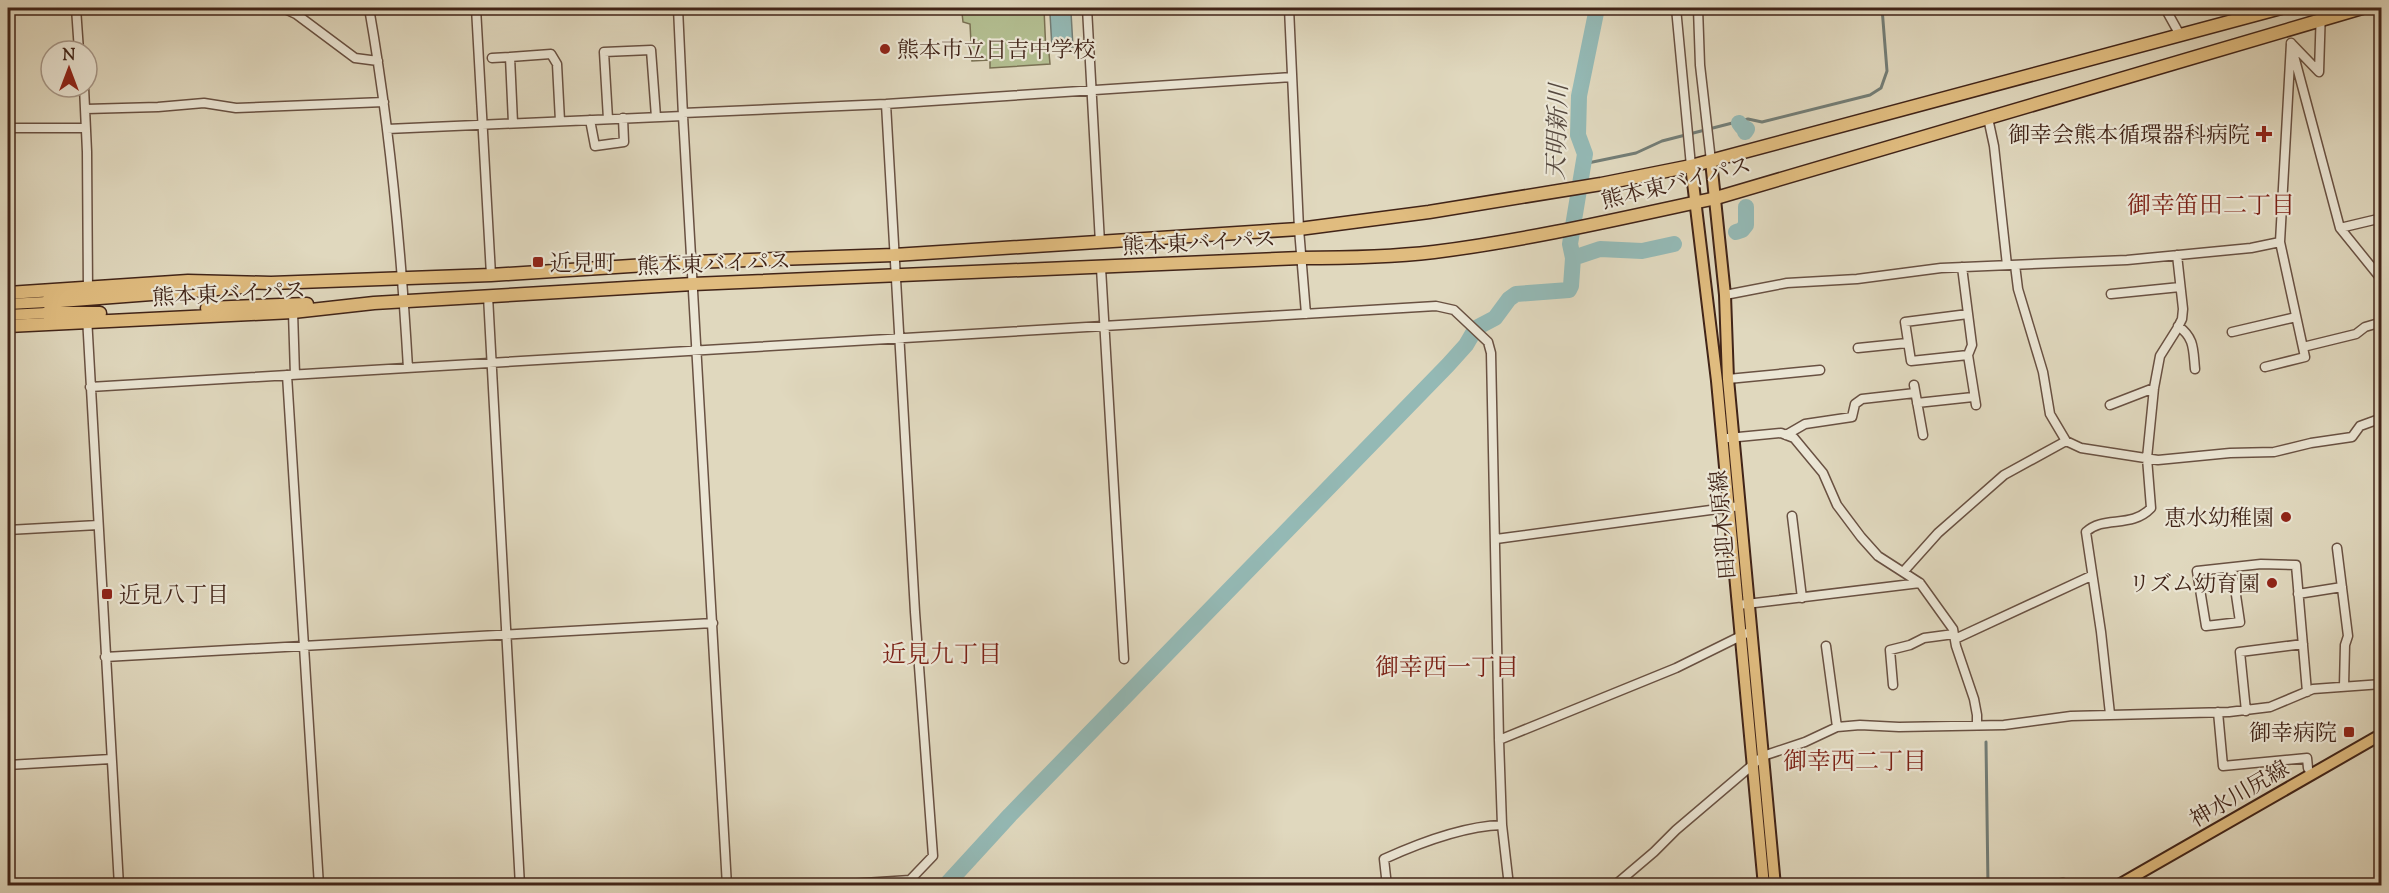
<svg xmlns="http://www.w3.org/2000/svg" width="2389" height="893" font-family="'Sorts Mill Goudy','Noto Serif JP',serif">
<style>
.green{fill:#b3be91;stroke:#7a7154;stroke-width:1.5}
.water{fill:#94b9b5;stroke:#737d76;stroke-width:1.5}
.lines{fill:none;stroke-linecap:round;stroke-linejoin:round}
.stream{stroke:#737d76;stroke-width:3}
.river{stroke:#94b9b5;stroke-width:16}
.minor-casing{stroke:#695142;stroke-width:11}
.major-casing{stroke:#412418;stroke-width:14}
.highway-casing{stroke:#412418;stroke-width:15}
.minor{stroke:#ebe6d5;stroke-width:8}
.major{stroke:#e0bc7f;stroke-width:10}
.highway{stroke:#e0bc7f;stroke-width:12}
.poi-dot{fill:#8f2418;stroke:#ebe6d5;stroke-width:2}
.labels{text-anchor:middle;stroke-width:4.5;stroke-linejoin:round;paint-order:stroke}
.poi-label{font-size:22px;fill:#412418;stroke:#ebe6d5;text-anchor:end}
.street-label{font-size:22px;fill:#412418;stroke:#ebe6d5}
.water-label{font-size:24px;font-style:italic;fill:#56493f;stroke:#ebe6d5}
.neighbourhood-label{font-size:24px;fill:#7a1f14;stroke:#ebe6d5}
</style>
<rect width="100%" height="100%" fill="#e0d8be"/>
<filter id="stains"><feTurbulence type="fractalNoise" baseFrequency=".00333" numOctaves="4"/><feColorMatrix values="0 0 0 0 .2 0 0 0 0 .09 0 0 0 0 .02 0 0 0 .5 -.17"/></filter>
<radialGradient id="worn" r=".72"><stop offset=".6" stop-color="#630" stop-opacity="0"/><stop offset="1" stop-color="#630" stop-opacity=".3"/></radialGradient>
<path class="green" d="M1044 9 1046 53H1049L1050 64 990 68V60L972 61 970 24 963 22 962 13Z"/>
<path class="water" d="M1071 12 1073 47 1052 48 1050 14Z"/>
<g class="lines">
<path class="stream" d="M1583 164 1636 153 1662 141 1748 119 1762 122 1870 95 1881 88 1887 71 1882 8
M1986 742 1988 886"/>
<path class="river" d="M1739 123 1742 127 1747 129 1745 132
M1736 232 1742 230 1746 225V207
M1573 258 1570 244 1585 154 1578 135 1579 96 1597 8
M945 886 1010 815 1448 365 1466 345 1476 328 1495 318 1509 299 1516 294 1569 290 1571 286 1573 258 1600 249 1642 251 1674 244"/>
<defs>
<path id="minor" d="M76 8 79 51
M283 8 296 14 355 58 378 61
M369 8C390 127 401 247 408 368
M476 8 491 275
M678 8 683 116 727 886
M1087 8 1100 243
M1289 8 1299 229 1306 314
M1676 8 1691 166
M1698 8 1700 65 1711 161
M2165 8 2180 35
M2291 43 2319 72 2321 8
M2293 52 2340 228 2382 280
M492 58 510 57
M84 87 87 152 88 292
M86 109 158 107 204 103 236 108 384 102
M683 113 886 104 1292 77
M1988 118 1994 146 2007 265
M608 119 604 52 651 50 656 117
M590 120 595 146 624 142 623 118
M513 123 510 57 551 54 557 64 560 121
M8 128H85
M387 129 683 116
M2340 228 2382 218
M2015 265 2018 289 2043 372 2050 414 2066 441 2081 448 2158 460 2230 453 2274 452 2311 443 2352 437 2360 426 2382 418
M1962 267 1972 345 1968 355 1976 405
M1101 268 1124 659
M2111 294 2180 287
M1725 295 1787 283 1857 279 1941 268 2127 260 2251 248 2280 242 2291 43
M488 296 520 886
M293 312 295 375
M1968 314 1905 322 1911 361 1968 355
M87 317 119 886
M2178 326C2195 338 2193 350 2195 369
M2232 332 2296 317
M2303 347 2356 334 2365 327 2382 322
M1858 348 1907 343
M2265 367 2305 357 2280 242
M287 375 319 886
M1728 379 1820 370
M1914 385 1923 435
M90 387 1436 306 1454 310 1488 342 1491 353 1499 740 1502 825 1509 886
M1917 403 1973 397
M2110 405 2154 388
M1786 435 1805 424 1852 417 1855 404 1862 399 1915 393
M1728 438 1781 433 1794 438 1823 473 1837 505 1861 537 1878 556 1920 583 1953 629 1956 646 1974 699 1977 715V725
M1792 516 1802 598
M8 530 98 525
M1496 539 1740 506
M2337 548 2348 636 2345 645 2344 686
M2381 554 2382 559
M2232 568 2240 622 2206 626 2197 571 2261 564 2296 565 2307 692
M1904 571 1938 533 2004 475 2066 441
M2298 594 2342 587
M1738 605 1920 583
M1955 639 2091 576
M1826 646 1837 727
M105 657 713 623
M1893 685 1890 650 1910 645 1924 638 1954 634
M2246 711 2240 652 2303 644
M2218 712 2223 766 2307 758 2308 768
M2110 714 2101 632 2086 532C2104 515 2131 529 2151 508L2147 458 2154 388 2160 356 2177 329 2182 319 2183 309 2177 255
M1499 740 1676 668 1751 631
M8 765 111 759
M8 868 9 886
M818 886 910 880 933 856 915 612 886 104
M1387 886 1384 859C1417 844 1465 826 1502 825
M1614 886 1654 852 1676 830 1763 756 1805 742 1837 727 1860 725 1899 727 2004 725 2071 716 2229 712 2270 707 2313 689 2382 684
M2046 886 2063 883 2064 886"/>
<path id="major" d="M1711 161 1725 295 1728 379 1775 886
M1691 166 1717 381 1764 886
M8 304 47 302
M8 315 47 313
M2117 886 2382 734"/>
<path id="highway" d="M8 293 188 281 271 283 491 275 692 262 894 255 1299 229 1429 212 1601 184 1691 166 2281 8
M47 302 243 287
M207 308 307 304
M47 313H100
M8 326 293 312 374 303 693 284 1301 258C1345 258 1390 257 1434 252 1529 240 1623 218 1716 198L2362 8"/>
</defs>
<use href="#minor" class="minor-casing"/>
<use href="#major" class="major-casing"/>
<use href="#highway" class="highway-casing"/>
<use href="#minor" class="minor"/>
<use href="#major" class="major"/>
<use href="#highway" class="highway"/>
</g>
<g class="poi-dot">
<circle cx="885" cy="49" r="6"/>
<path d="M2261 125h6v6h6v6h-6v6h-6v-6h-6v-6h6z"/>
<rect x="532" y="256" width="12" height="12" rx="3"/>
<circle cx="2286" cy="517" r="6"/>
<circle cx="2272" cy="583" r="6"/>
<rect x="101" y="588" width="12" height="12" rx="3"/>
<rect x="2343" y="726" width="12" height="12" rx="3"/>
</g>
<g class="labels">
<g class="poi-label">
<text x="897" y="57" text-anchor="start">熊本市立日吉中学校</text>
<text x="2250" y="142">御幸会熊本循環器科病院</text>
<text x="550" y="270" text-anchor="start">近見町</text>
<text x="2274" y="525">恵水幼稚園</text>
<text x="2260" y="591">リズム幼育園</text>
<text x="119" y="602" text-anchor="start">近見八丁目</text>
<text x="2337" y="740">御幸病院</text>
</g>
<g class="street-label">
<text transform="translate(1676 182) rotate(-14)" y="8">熊本東バイパス</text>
<text transform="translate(1199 242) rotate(-3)" y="8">熊本東バイパス</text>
<text transform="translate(714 263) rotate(-2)" y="8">熊本東バイパス</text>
<text transform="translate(229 293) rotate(-3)" y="8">熊本東バイパス</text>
<text transform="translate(1722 525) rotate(-95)" y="8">田迎木原線</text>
<text transform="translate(2239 793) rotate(-30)" y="8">神水川尻線</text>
</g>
<g class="water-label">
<text transform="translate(1557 132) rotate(-88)" y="8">天明新川</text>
</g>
<g class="neighbourhood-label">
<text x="2211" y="213">御幸笛田二丁目</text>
<text x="942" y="662">近見九丁目</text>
<text x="1447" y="675">御幸西一丁目</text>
<text x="1855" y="769">御幸西二丁目</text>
</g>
</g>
<rect width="2389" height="893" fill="none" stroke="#e0d8be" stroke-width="30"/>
<rect x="9" y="9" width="2371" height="875" fill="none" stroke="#412418" stroke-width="3"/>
<rect x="15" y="15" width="2359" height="863" fill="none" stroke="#412418" stroke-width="1.5"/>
<g transform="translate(69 69)"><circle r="28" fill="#ebe6d5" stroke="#a79889" stroke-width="1.5"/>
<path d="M0-4.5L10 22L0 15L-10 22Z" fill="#8f2418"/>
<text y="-9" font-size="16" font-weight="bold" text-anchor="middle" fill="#412418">N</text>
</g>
<rect width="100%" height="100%" filter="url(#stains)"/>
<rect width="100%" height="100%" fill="url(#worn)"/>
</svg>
